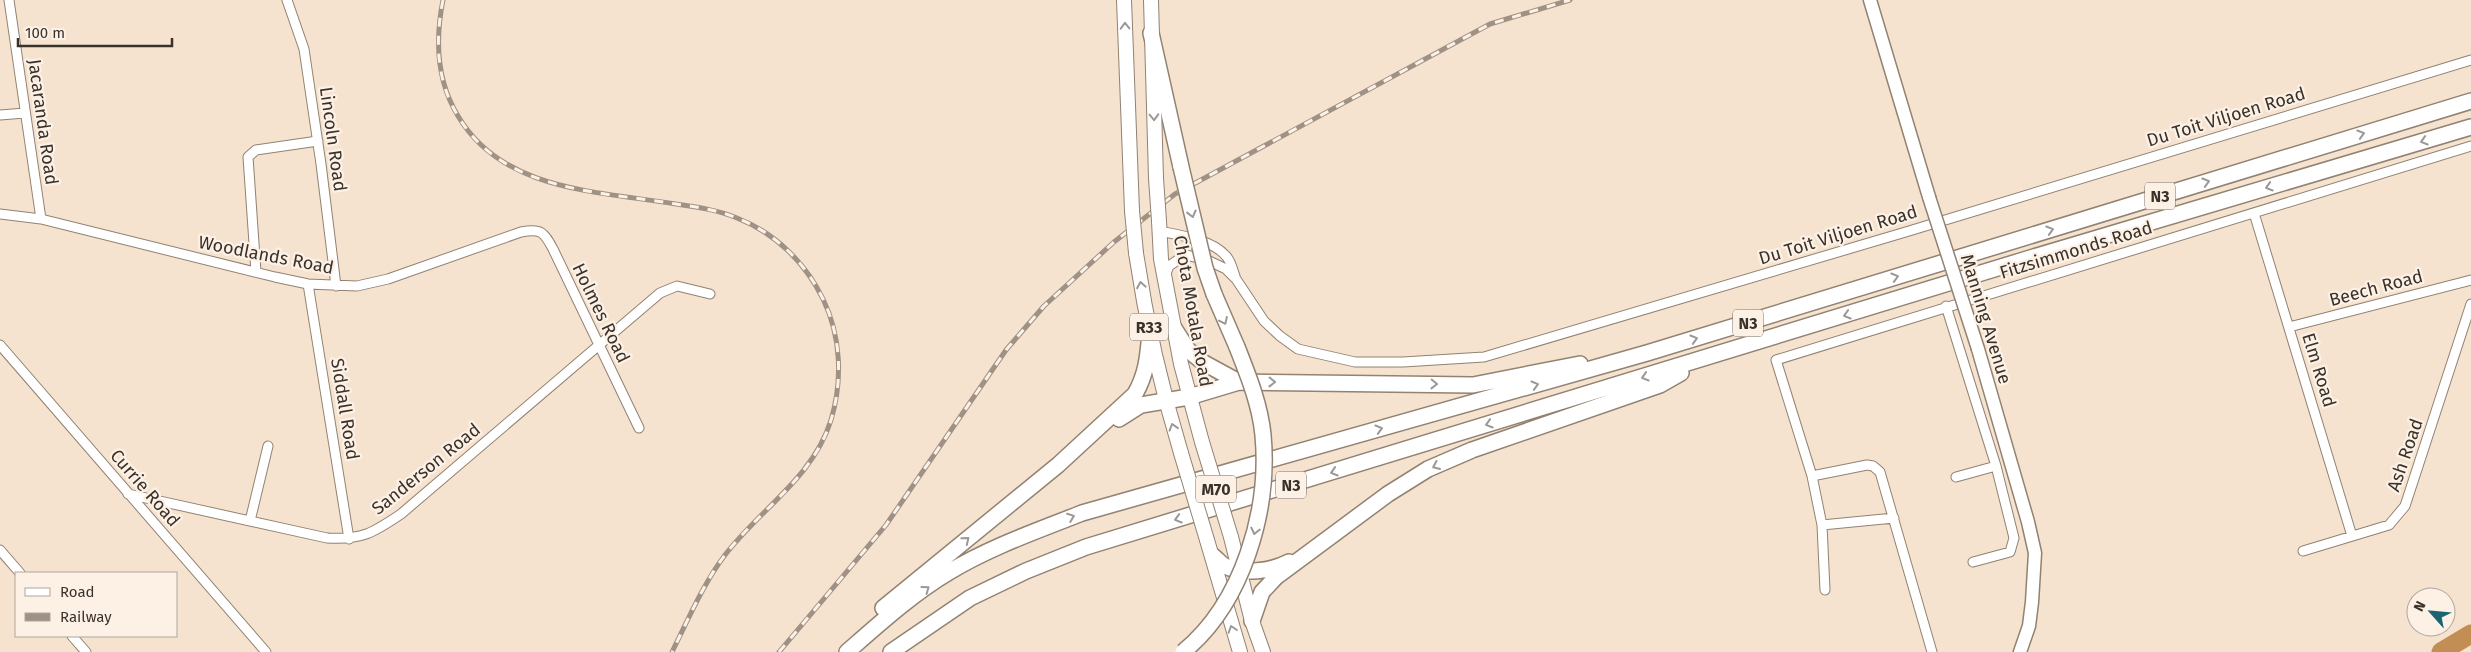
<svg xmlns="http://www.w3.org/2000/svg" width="2471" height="652" font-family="'Fira Sans',sans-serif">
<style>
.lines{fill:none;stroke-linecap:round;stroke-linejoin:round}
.river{stroke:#c28e53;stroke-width:19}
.street-casing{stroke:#928271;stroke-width:11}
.secondary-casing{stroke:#928271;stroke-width:15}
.primary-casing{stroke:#928271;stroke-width:16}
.highway-casing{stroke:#928271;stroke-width:18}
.street{stroke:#fff;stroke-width:9}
.secondary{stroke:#fff;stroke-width:12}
.primary{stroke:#fff;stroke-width:14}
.highway{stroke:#fff;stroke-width:15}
.rail-casing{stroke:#9f9285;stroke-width:5}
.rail{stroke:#fdf1e6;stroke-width:3;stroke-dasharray:9;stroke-linecap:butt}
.secondary-bridge-casing{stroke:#928271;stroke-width:15;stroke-linecap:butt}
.primary-bridge-casing{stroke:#928271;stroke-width:16;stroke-linecap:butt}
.highway-bridge-casing{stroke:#928271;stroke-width:18;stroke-linecap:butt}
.secondary-bridge{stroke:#fff;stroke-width:12}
.primary-bridge{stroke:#fff;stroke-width:14}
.highway-bridge{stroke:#fff;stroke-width:15}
.oneway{stroke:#9c9895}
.labels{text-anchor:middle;stroke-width:4.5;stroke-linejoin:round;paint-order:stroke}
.shield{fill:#fdf1e6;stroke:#746b63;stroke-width:1}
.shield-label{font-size:16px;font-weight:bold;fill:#39322b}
.street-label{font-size:18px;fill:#39322b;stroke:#fdf1e6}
</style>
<rect width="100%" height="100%" fill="#f5e3d0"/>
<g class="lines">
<path class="river" d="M2441 652 2471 634"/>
<defs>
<path id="street" d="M9 0 41 219
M287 0 304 49 321 164 336 286
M0 115 25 113
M2254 213 2352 536
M0 214 41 219 275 277 308 284 357 286 388 279 521 232C541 228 544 232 553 249L639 428
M1159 231C1179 235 1211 239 1225 255 1231 260 1232 269 1235 276
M256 272 248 157 256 150 318 141
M1165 276 1169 266 1185 255 1205 259 1226 269 1236 279 1264 321 1280 336 1298 349 1355 362H1403L1484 357 1909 231 2471 60
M308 284 349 539
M1946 306 1996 466 2014 538 2010 552 1973 562
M2289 327 2471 280
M0 345 266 652
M1812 476 1867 465 1873 466 1880 472 1932 652
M1956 477 1996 466
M128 494 327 538C362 540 373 533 401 514L660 293 677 286 710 294
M250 521 268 446
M1822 525 1894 518
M0 550 20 573
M2303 551 2389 525 2405 506 2471 304
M1825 590 1822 525 1812 476 1776 360 2471 146
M72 636 86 652"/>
<path id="secondary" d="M1870 0 1929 197
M1978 349 2028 522 2035 553 2032 602 2029 626 2020 652"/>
<path id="primary" d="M1124 0 1132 211
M1151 0 1156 178
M1159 221 1161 259 1181 364 1202 442
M1136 253C1146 321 1161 387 1181 453
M1231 537 1252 621 1263 652
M1207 540 1240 652"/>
<path id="highway" d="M1151 33 1181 167
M1214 294 1237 347
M1174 328 1188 350 1204 363 1239 382 1473 385 1580 364
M1119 419 1141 405 1189 397 1239 382
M1213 556C1217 559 1221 564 1225 566 1243 575 1272 571 1289 562
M883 608 1058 465 1135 394C1147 373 1148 355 1150 332
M1252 621 1262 592 1276 577 1388 494 1428 469 1472 450 1660 385 1681 373
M847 652C879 624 912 594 949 572 990 547 1037 531 1082 513L1647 353 2471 101
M891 652 970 598 1026 571 1086 547 2027 259 2471 127"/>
</defs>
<use href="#street" class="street-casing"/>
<use href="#secondary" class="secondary-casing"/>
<use href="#primary" class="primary-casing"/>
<use href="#highway" class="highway-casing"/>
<use href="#street" class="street"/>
<use href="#secondary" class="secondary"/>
<use href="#primary" class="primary"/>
<use href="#highway" class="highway"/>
<defs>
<path id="rail" d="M443 0C435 40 436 80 458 116 503 192 598 191 676 204 697 207 718 210 737 218 775 233 805 262 823 299 841 336 843 380 831 420 813 478 760 509 725 555 703 584 688 620 672 652
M779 652 886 525 1006 350 1044 306 1114 242 1175 194 1490 24 1570 0"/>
</defs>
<use href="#rail" class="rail-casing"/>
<use href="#rail" class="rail"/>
<defs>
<path id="secondary-bridge" d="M1929 197 1978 349"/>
<path id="primary-bridge" d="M1156 178 1159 221
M1132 211 1136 253
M1202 442 1231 537
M1181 453 1207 540"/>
<path id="highway-bridge" d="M1181 167 1205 268 1214 294
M1183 652C1243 603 1270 510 1263 435 1260 404 1248 375 1237 347"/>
</defs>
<use href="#secondary-bridge" class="secondary-bridge-casing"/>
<use href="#primary-bridge" class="primary-bridge-casing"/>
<use href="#highway-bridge" class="highway-bridge-casing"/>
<use href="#secondary-bridge" class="secondary-bridge"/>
<use href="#primary-bridge" class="primary-bridge"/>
<use href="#highway-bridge" class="highway-bridge"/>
</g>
<defs><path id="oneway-chevron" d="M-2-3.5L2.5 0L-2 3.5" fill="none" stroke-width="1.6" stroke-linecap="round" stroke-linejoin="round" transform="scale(1.25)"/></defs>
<g class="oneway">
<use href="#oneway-chevron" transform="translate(1125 26) rotate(-91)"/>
<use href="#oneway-chevron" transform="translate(1154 117) rotate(88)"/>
<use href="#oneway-chevron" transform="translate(2361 134) rotate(-17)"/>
<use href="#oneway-chevron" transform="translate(2424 141) rotate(163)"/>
<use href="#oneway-chevron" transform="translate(2206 182) rotate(-17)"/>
<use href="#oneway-chevron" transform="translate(2269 187) rotate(163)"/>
<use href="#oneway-chevron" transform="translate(1192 214) rotate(76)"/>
<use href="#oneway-chevron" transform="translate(2050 230) rotate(-17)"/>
<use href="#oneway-chevron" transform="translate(1895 277) rotate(-17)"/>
<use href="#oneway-chevron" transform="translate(1141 285) rotate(-100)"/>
<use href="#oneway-chevron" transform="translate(1847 315) rotate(163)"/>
<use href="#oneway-chevron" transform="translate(1224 321) rotate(65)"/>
<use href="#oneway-chevron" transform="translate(1694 339) rotate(-17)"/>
<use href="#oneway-chevron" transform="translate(1645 377) rotate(163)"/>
<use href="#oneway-chevron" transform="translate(1272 382) rotate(1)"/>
<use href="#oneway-chevron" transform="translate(1434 384) rotate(1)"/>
<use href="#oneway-chevron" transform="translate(1535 385) rotate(-16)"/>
<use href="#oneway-chevron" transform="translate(1489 424) rotate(163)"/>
<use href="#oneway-chevron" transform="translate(1173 427) rotate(-107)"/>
<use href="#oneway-chevron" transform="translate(1379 429) rotate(-16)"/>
<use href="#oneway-chevron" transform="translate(1436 466) rotate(156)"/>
<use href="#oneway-chevron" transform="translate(1334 472) rotate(163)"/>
<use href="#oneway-chevron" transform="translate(1071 517) rotate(-21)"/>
<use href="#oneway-chevron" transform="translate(1178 519) rotate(163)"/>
<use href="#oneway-chevron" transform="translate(1255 531) rotate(103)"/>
<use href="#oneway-chevron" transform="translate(966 540) rotate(-39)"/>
<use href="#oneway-chevron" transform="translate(926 589) rotate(-36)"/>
<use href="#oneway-chevron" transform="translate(1232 629) rotate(-108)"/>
</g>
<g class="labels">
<g class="shield">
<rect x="2145" y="182.5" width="30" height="27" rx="4"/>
<rect x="1733" y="309.5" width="30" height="27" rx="4"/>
<rect x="1130" y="313.5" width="38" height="27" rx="4"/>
<rect x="1276" y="471.5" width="30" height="27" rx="4"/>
<rect x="1196" y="475.5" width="40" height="27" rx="4"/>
</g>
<g class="shield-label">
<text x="2160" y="202">N3</text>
<text x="1748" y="329">N3</text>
<text x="1149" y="333">R33</text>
<text x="1291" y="491">N3</text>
<text x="1216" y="495">M70</text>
</g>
<g class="street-label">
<text transform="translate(2226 117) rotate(-17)" y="6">Du Toit Viljoen Road</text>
<text transform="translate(43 122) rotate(82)" y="6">Jacaranda Road</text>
<text transform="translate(333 139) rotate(82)" y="6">Lincoln Road</text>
<text transform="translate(1838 235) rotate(-17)" y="6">Du Toit Viljoen Road</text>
<text transform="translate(2076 250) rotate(-17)" y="6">Fitzsimmonds Road</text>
<text transform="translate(266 255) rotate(11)" y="6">Woodlands Road</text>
<text transform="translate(2376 288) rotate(-15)" y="6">Beech Road</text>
<text transform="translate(1193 311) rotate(80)" y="6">Chota Motala Road</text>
<text transform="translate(601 313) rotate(64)" y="6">Holmes Road</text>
<text transform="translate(1986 319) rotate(73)" y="6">Manning Avenue</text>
<text transform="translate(2319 370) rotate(73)" y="6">Elm Road</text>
<text transform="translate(345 409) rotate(81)" y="6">Siddall Road</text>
<text transform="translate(2405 455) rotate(-71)" y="6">Ash Road</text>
<text transform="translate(426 469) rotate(-39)" y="6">Sanderson Road</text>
<text transform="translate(145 488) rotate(49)" y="6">Currie Road</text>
</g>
</g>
<rect x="15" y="572" width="162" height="65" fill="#fdf1e6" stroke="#afa59b"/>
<rect x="25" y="588" width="25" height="8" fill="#ffffff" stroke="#afa59b"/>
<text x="60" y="597" font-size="15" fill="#39322b">Road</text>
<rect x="25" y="613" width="25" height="8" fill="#9f9285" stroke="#afa59b"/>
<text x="60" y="622" font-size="15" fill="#39322b">Railway</text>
<g transform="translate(2431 612) rotate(297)"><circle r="24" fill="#fdf1e6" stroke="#afa59b"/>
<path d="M0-4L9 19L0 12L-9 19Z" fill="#1d6473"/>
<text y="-8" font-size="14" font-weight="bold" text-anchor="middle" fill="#39322b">N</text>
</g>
<path d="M18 38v8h154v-8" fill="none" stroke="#39322b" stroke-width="2.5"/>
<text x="25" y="38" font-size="15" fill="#39322b" stroke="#fdf1e6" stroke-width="4" paint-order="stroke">100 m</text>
</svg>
